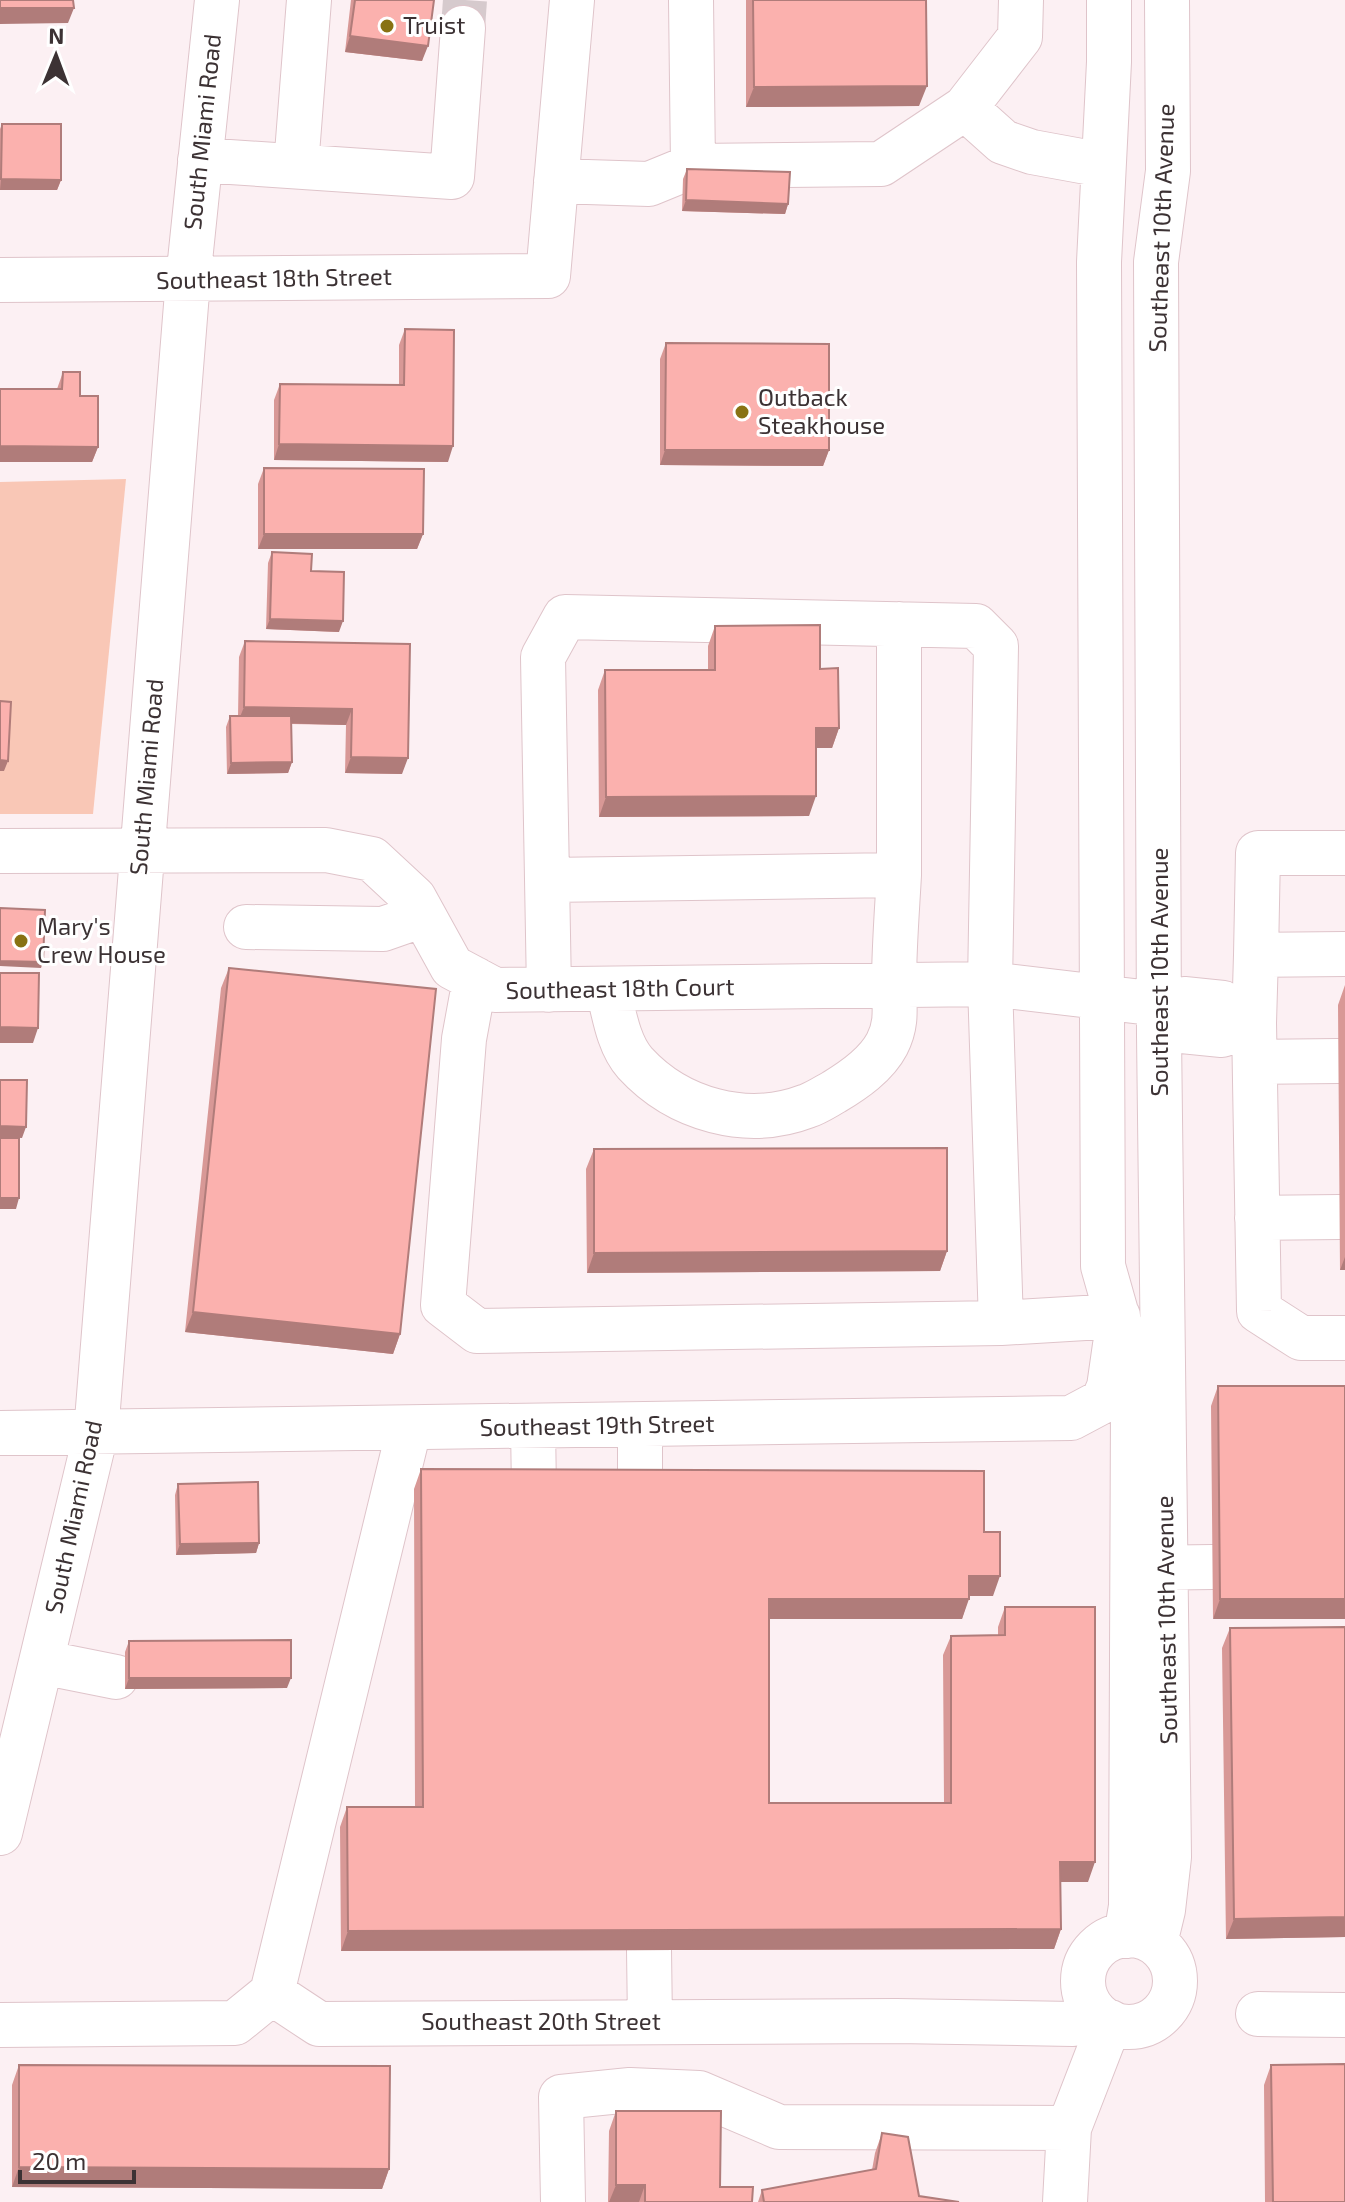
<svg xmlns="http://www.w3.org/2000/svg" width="1345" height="2202" font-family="'Exo 2',sans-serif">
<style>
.green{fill:#f9c7b6}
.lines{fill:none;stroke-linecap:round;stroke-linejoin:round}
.minor-tunnel{stroke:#d6cacd;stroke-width:44;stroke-dasharray:44 22;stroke-linecap:butt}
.minor-casing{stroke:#dfc4ca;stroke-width:46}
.minor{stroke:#fff;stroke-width:44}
.wall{fill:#d89896}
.shaded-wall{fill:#b07c7a}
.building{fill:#fbb1ae;stroke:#b07c7a;stroke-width:2}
.poi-dot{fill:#887213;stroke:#fff;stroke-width:3}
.labels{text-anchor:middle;stroke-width:6;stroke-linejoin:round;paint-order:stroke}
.poi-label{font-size:24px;fill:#3c3234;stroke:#fff;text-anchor:start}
.street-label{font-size:24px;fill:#3c3234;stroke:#fff}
</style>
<rect width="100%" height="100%" fill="#fcf0f3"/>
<path class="green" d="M126 479 93 814H0V482Z"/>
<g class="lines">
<path class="minor-tunnel" d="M463 28 465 0"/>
<defs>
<path id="minor" d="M691 0 693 166 881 164 965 108
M1021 0 1020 37 965 108 1003 142 1032 152 1103 165
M1109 0V62L1099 262 1103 1266 1127 1351 1133 1407 1131 1906 1126 1936
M200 160 452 177 463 28
M296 166 309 0
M556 181 649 184 693 166
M0 280 548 276 572 0
M899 624V875
M0 851 326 850 372 859 414 898 452 967 495 990 990 984 1159 1004 1184 999 1223 1003 1254 1023 1222 1035 1182 1031 1159 1004
M547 880 899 875C897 911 894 948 894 984 894 1006 898 1023 887 1044 876 1065 854 1080 834 1092 825 1097 816 1103 807 1106 747 1129 678 1110 635 1063 618 1044 614 1013 608 989
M246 927 383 929 423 915
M1345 954 1256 955 1254 1023 1259 1311 1301 1338H1345
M1256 955 1258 853H1345
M475 979 464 1039 443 1305 477 1331 1001 1323 1118 1316
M549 990 543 657 565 617 976 626 996 646 990 984 1001 1323
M1255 1062 1338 1061
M1257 1218 1340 1217
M533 1427 534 1490
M0 1433 1071 1418 1103 1401 1109 1387 1115 1345
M640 1491V1425
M1138 1568 1213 1567
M41 1662 116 1677
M0 1833 96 1433 188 280 217 0
M1083 1981a46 46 0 1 1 92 0a46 46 0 1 1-92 0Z
M1155 1943 1163 1910 1169 1857 1159 1035 1156 262 1168 171 1167 0
M649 1950 650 2022
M272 1993 319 2024 896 2021 1073 2024 1100 2017
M272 1993 409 1429
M1258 2014 1345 2015
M0 2025 235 2023 272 1993
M563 2202 561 2097 630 2090 699 2093 779 2127 1069 2128
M1065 2202 1069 2128 1110 2022"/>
</defs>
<use href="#minor" class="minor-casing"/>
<use href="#minor" class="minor"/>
</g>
<path class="wall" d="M351 0H434L422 61 345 52Z
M746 0H926L919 106 746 107Z
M2 124 61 180 57 190H0V129Z
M687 169 788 204 785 214 682 211 683 179Z
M405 329 448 462 274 460V400L280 384 399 385V345Z
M666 343 829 450 823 466 660 465V359Z
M63 372 80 396 98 447 92 462 57 389Z
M264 468 423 534 417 549H258V484Z
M272 552 311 571 339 632 266 629 268 563Z
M715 626 820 669 839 728 832 748H816L809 816 599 817 598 690 605 670H708V646Z
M245 641 410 644 402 774 345 773 346 725 291 724 292 762 288 773 227 774 226 727 230 716H238L239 657Z
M229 968 400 1334 393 1354 185 1332 221 988Z
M1345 985V1270H1340L1338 1005Z
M594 1149 947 1251 940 1271 587 1273 586 1169Z
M1218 1386H1345L1213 1619 1211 1406Z
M421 1469 984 1532 993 1596H969L962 1619H769V1803H944L943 1655 951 1636 998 1635V1627L1005 1607 1088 1882H1060L1061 1929 1054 1949 341 1951 340 1827 347 1807H415L414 1489Z
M178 1484 259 1543 256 1553 176 1555 175 1495Z
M1345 1627V1937L1226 1939 1222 1648 1230 1628Z
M129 1641 287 1688 125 1689V1652Z
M19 2065 389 2169 382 2189 12 2187V2085Z
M1271 2065 1345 2202H1265L1264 2085Z
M616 2111 720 2187 752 2202H608L609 2131Z
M882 2133 919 2196 959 2202H758L762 2190 872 2170 875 2153Z"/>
<path class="shaded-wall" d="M0 8H74L68 23 0 24Z
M350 36 428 46 422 61 345 52Z
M927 86 919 106 746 107 754 87Z
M1 179 61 180 57 190H0Z
M686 200 788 204 785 214 682 211Z
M279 444 453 446 448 462 274 460Z
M0 446 98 447 92 462H0Z
M665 450H829L823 466 660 465Z
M264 534H423L417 549H258Z
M270 619 343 621 339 632 266 629Z
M244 707 352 709 346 725 238 722Z
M816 728H839L832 748H809Z
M351 757 408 758 402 774 345 773Z
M0 760 8 761 4 771H0Z
M292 762 288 773 227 774 231 763Z
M816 796 809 816 599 817 606 797Z
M0 961 43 962 41 968 0 966Z
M0 1027 38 1028 33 1043H0Z
M0 1126 26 1127 22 1138 0 1137Z
M0 1198H19L16 1209H0Z
M947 1251 940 1271 587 1273 594 1253Z
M1345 1257V1270H1340Z
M193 1312 400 1334 393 1354 185 1332Z
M259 1543 256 1553 176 1555 180 1544Z
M969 1576H1000L993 1596H962Z
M769 1599H969L962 1619H762Z
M1220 1599H1345V1619H1213Z
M129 1678H291L287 1688 125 1689Z
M1060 1862H1095L1088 1882H1053Z
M1345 1917V1937L1226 1939 1234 1919Z
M1061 1929 1054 1949 341 1951 348 1931Z
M19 2167 389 2169 382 2189 12 2187Z
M616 2185H645L639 2202H609Z"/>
<path class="building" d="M0 0H73L74 8H0Z
M355 0H434L428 46 350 36Z
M753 0H926L927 86 754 87Z
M2 124H61V180L1 179Z
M687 169 790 172 788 204 686 200Z
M405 329 454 330 453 446 279 444 280 384 404 385Z
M666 343 829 344V450H665Z
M63 372H80V396H98V447L0 446V389H62Z
M264 468 424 469 423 534H264Z
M272 552 312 554 311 571 344 572 343 621 270 619Z
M820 625V669L838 668 839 728H816V796L606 797 605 670H715V626Z
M245 641 410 644 408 758 351 757 352 709 244 707Z
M0 701 11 702 8 761 0 760Z
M230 716H291L292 762 231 763Z
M0 908 45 910 43 962 0 961Z
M229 968 436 989 400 1334 193 1312Z
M0 973H39L38 1028 0 1027Z
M0 1080H27L26 1127 0 1126Z
M0 1138H19V1198H0Z
M947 1148V1251L594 1253V1149Z
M1218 1386H1345V1599H1220Z
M421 1469 984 1471V1532H1000V1576H969V1599H769V1803H951V1636L1005 1635V1607H1095V1862H1060L1061 1929 348 1931 347 1807H423Z
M258 1482 259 1543 180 1544 178 1484Z
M1345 1627V1917L1234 1919 1230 1628Z
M291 1640V1678H129V1641Z
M1345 2064V2202H1273L1271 2065Z
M19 2065 390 2066 389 2169 19 2167Z
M616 2111H721L720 2187H753L752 2202H645V2185H616Z
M882 2133 908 2137 919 2196 959 2202H764L762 2190 876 2169Z"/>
<g class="poi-dot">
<circle cx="387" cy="26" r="8"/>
<circle cx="742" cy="412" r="8"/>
<circle cx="21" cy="941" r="8"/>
</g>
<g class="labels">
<g class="poi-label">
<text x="403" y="34">Truist</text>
<text x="758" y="406">Outback<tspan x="758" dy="28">Steakhouse</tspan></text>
<text x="37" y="935">Mary's<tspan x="37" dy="28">Crew House</tspan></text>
</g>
<g class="street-label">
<text transform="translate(203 132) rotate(-84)" y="8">South Miami Road</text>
<text transform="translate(1162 228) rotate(-88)" y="8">Southeast 10th Avenue</text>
<text transform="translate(274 279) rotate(-1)" y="8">Southeast 18th Street</text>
<text transform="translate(147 777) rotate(-85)" y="8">South Miami Road</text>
<text transform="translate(1160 972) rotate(-90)" y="8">Southeast 10th Avenue</text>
<text transform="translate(620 989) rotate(-1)" y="8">Southeast 18th Court</text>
<text transform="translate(597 1426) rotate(-1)" y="8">Southeast 19th Street</text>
<text transform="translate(74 1517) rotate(-78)" y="8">South Miami Road</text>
<text transform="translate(1167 1620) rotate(-91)" y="8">Southeast 10th Avenue</text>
<text x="541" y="2030">Southeast 20th Street</text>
</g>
</g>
<g transform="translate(56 56) rotate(1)" stroke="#ffffff" stroke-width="6" paint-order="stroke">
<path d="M0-6L14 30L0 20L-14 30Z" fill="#3c3234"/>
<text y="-12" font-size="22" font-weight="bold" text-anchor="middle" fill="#3c3234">N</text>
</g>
<path d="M20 2170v12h114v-12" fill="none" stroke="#3c3234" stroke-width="4"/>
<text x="32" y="2170" font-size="24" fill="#3c3234" stroke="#ffffff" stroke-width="6" paint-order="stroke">20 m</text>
</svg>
